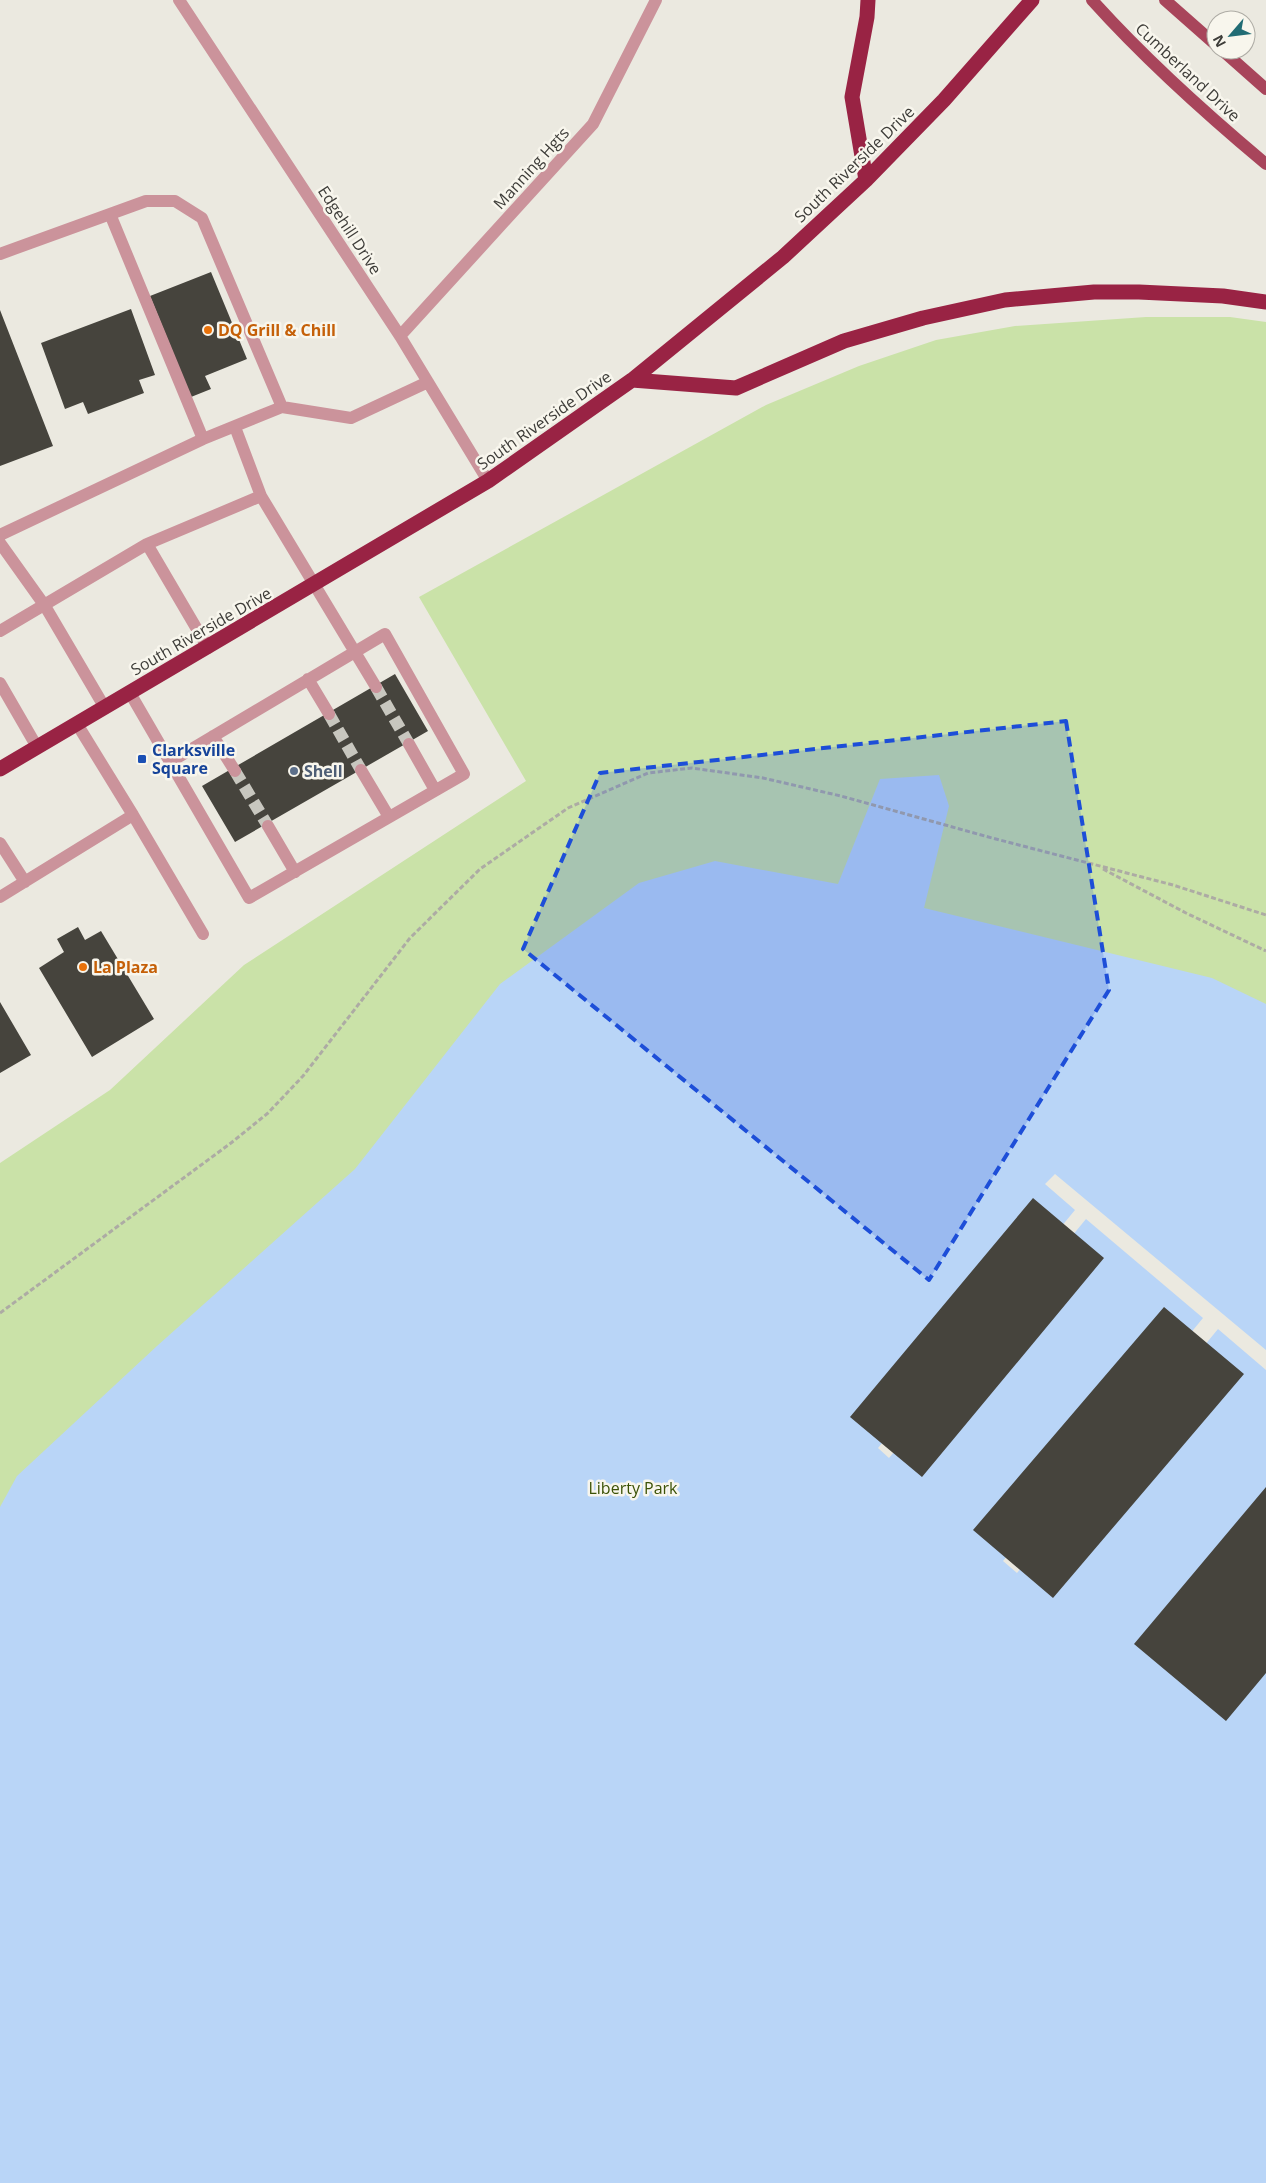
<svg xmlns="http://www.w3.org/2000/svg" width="1266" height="2183" font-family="'Open Sans',sans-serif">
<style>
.green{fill:#cae2a8}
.water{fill:#b9d5f7}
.pier{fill:#ebe9e0}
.building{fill:#46443d}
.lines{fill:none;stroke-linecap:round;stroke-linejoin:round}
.minor-tunnel{stroke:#c8c7bf;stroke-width:12;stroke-dasharray:12 6;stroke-linecap:butt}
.path{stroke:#adaba4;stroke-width:3;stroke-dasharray:5 2.5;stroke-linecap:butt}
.minor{stroke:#cb939b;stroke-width:12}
.major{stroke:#a8455b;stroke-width:12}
.highway{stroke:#992344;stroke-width:15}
.marked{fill:#1d4ed8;fill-opacity:0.2;stroke:#1d4ed8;stroke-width:4;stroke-dasharray:10 6;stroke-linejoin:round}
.food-dot{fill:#e8710a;stroke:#f8f6ed;stroke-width:2}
.transit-dot{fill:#1a4fb4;stroke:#f8f6ed;stroke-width:2}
.service-dot{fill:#5c6f8a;stroke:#f8f6ed;stroke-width:2}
.labels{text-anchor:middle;stroke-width:5;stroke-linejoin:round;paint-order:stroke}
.street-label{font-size:16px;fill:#3e3d39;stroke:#f8f6ed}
.food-label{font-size:16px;font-weight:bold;fill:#c56008;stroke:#f8f6ed;text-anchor:start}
.transit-label{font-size:16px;font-weight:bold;fill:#164399;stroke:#f8f6ed;text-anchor:start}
.service-label{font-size:16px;font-weight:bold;fill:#4e5e75;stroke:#f8f6ed;text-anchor:start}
.park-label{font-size:16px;fill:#3b5206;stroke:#f8f6ed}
</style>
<rect width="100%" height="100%" fill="#ebe9e0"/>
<path class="green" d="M1146 317H1230L1266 322V2183H0V1163L110 1090 244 965 526 781 419 597 766 405 859 366 936 340 1015 326Z"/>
<path class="water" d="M939 775 949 806 924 908 1212 978 1266 1004V2183H0V1507L17 1476 157 1346 355 1169 500 984 639 883 715 861 838 884 880 779Z"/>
<path class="pier" d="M1055 1174 1266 1350V1370L1218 1329 1017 1573 1003 1561 1203 1318 1086 1219 889 1458 878 1448 1075 1210 1045 1184Z"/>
<path class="building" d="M211 272 247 359 205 376 211 389 191 397 150 296Z
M131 309 155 375 139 380 144 393 88 414 83 402 65 409 41 343Z
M0 310 53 446 0 466Z
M395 674 428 731 235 842 202 786Z
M78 927 85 940 101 931 154 1019 92 1057 39 968 64 952 57 939Z
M0 1002 31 1055 0 1073Z
M1033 1198 1104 1258 922 1477 850 1417Z
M1164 1307 1244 1374 1053 1598 973 1530Z
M1266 1487V1673L1226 1721 1134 1644Z"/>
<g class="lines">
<path class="minor-tunnel" d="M376 687 409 744
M329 714 361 770
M235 771 268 826"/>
<path class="path" d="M1103 869 1186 913 1266 951
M0 1313 231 1143 268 1113 303 1076 410 938 480 869 568 808 648 773 692 768 763 778 841 796 992 838 1173 885 1266 915"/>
<path class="minor" d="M179 0 400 336 488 481
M110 214 203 439
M0 254 146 201H175L202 218 282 407
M400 336 593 124 656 0
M261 496 376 687
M0 535 203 439 282 407 351 418 428 382
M0 543 45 606 105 708
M147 544 208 648
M0 631 147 544 261 496 235 427
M308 679 329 714
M0 683 37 747
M130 693 249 898 464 774 385 634 170 762
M213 736 235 771
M409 744 435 790
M361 770 389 817
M133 815 203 934
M268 826 295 872
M0 843 25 882
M0 897 133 815 77 724"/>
<path class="major" d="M1092 0C1145 59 1205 113 1266 164
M1165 0 1216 45
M1222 50 1266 89"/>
<path class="highway" d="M866 180 852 97 867 17 868 0
M632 380 736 388 844 341 923 318 1005 300 1094 292H1139L1223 296 1266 302
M0 769 488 481 632 380 783 257 866 180 944 100 1032 0"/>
</g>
<path class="marked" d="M1066 721 1109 990 929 1280 523 949 600 773Z"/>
<g class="food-dot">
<circle cx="208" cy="330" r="5"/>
<circle cx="83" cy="967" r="5"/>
</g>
<rect class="transit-dot" x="137" y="754" width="10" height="10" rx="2.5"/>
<circle class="service-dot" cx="294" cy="771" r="5"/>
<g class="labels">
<g class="street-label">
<text transform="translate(1188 72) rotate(43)" y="6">Cumberland Drive</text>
<text transform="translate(854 164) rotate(-44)" y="6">South Riverside Drive</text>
<text transform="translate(531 168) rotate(-48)" y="6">Manning Hgts</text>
<text transform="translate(350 230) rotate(57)" y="6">Edgehill Drive</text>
<text transform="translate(544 420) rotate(-35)" y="6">South Riverside Drive</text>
<text transform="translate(201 631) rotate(-30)" y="6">South Riverside Drive</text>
</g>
<g class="food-label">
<text x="218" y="336">DQ Grill &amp; Chill</text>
<text x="93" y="973">La Plaza</text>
</g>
<g class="transit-label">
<text x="152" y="756">Clarksville<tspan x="152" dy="18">Square</tspan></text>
</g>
<g class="service-label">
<text x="304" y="777">Shell</text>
</g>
<g class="park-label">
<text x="633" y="1494">Liberty Park</text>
</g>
</g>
<g transform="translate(1231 35) rotate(242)"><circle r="24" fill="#f8f6ed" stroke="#aeaca5"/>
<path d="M0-4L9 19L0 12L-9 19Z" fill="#216c74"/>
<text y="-8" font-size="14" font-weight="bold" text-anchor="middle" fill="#3e3d39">N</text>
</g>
</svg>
